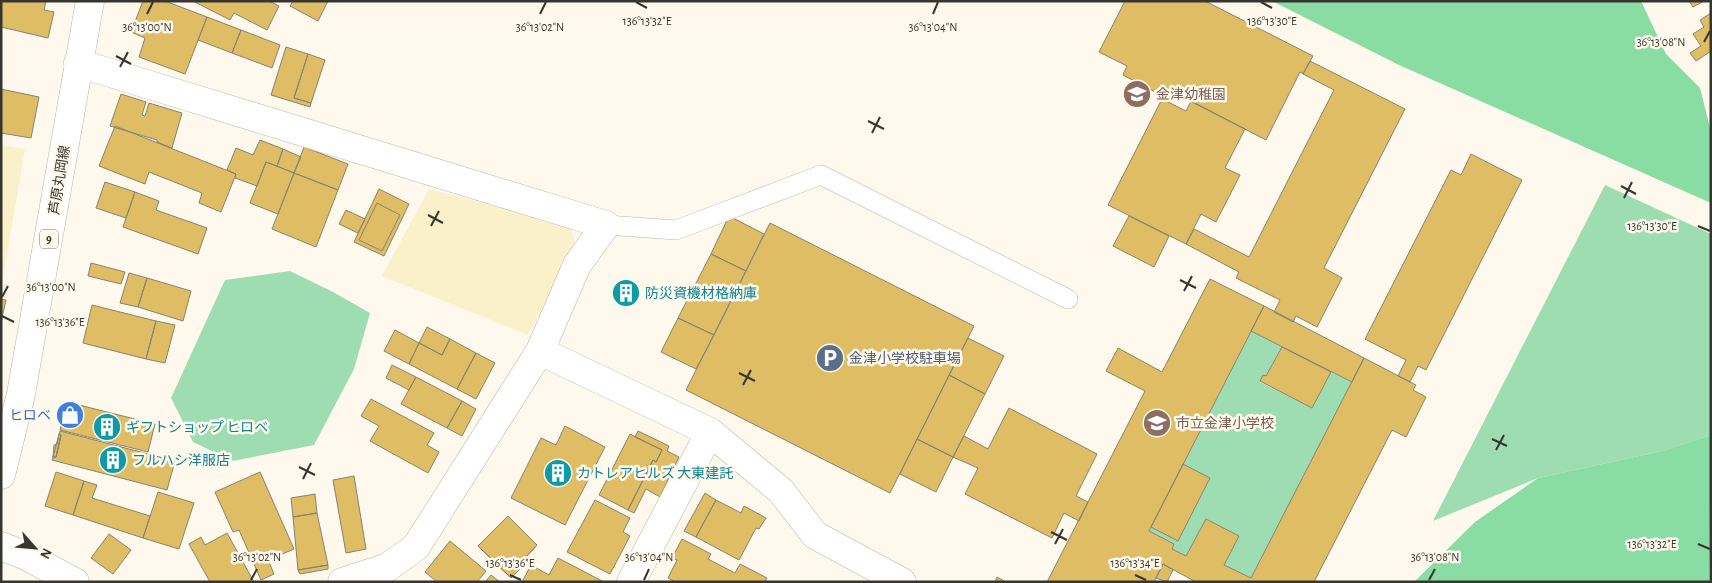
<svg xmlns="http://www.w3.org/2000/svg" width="1712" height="583" font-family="'Alegreya Sans','Noto Sans JP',sans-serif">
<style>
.green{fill:#9edcb1}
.forest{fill:#88dca4}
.sand{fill:#faf0ca}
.building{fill:#debd64;stroke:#878273}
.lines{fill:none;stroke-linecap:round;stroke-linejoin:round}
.lane-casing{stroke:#bab4a5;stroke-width:20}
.street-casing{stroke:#bab4a5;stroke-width:29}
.primary-casing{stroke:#bab4a5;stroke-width:29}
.lane{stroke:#fff;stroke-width:19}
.street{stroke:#fff;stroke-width:28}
.primary{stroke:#fff;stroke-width:28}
.ticks{fill:none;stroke:#37352f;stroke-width:2}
.labels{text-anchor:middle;stroke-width:5;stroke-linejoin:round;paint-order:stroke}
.shield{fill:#fef9ec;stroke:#737068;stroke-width:1}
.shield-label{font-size:12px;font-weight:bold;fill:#37352f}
.education-label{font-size:14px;fill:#785e54;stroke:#fef9ec;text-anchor:start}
.street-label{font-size:14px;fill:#37352f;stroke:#fef9ec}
.culture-label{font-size:14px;fill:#0d838f;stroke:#fef9ec;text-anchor:start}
.service-label{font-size:14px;fill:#4e5e75;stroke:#fef9ec;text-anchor:start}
.shop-label{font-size:14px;fill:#366cbe;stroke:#fef9ec;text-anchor:end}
.ticks-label{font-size:12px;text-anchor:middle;fill:#37352f;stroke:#fef9ec;stroke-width:5;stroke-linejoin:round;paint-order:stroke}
</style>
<rect width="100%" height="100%" fill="#fef9ec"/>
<path class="green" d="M1605 185 1711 234V435L1662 451 1538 478 1433 521Z
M290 271 333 292 370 313 354 369 314 445 233 461 193 442 171 398 225 280Z
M1251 331 1282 347 1266 376 1263 375 1260 382 1312 408 1331 372 1352 382 1251 578 1224 565 1239 536 1206 519 1186 556 1172 549 1174 544 1149 531 1151 527 1178 540 1210 478 1183 464Z"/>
<path class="forest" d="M1272 1H1641L1666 54 1700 88 1711 132V203L1399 65Z
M1711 435 1709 582H1414L1475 522 1538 478 1662 451Z"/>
<path class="sand" d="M1 145 25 149 2 283H1Z
M429 189 570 226 576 246 528 335 382 276Z"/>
<path class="building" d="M1 1H46L44 10 54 12 48 38 1 27Z
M143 1H165L207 17 185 74 139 57 145 38 131 32Z
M193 1H269L279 6 267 30 234 13 230 20Z
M293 1H328L318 21 290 6Z
M1125 1H1205L1313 56 1303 74 1300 72 1266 140 1163 87 1159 94 1123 75 1127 66 1099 52Z
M1689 1H1704L1693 7Z
M1711 13V51L1696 61 1690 53 1701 46 1693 34 1704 27 1700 20Z
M207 17 241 30 232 53 198 40Z
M241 30 280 45 272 68 232 53Z
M286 47 308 54 294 98 311 103 310 107 271 95Z
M308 54 325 60 311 103 294 98Z
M1310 61 1405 109 1324 268 1342 278 1317 327 1296 316 1293 322 1274 312 1280 300 1236 278 1239 272 1186 244 1194 229 1249 257 1334 90 1303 74Z
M1 89 39 97 31 138 1 133Z
M121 94 146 102 142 115 145 116 149 103 182 113 172 148 157 142V140L110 126Z
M1162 99 1186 111 1191 101 1245 129 1225 168 1240 175 1216 222 1201 214 1186 244 1108 205Z
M115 126 236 174 221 212 199 203 202 193 149 172 145 184 99 166Z
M260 140 283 149 277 166 266 162 257 186 235 178 236 174 227 170 236 148 253 155Z
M304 147 348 164 338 190 294 173Z
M283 149 301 157 294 173 277 166Z
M1471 154 1522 180 1426 370 1418 366 1410 382 1398 376 1406 360 1365 339 1451 170 1461 175Z
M266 162 294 173 278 214 250 203Z
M294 173 338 190 316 247 272 229Z
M105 182 135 192 126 218 96 208Z
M379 189 409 204 384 256 354 242Z
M135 192 159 201 156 210 207 228 198 254 123 227Z
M377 203 400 215 382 251 359 240Z
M346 210 365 219 358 233 339 224Z
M729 216 764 234 746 271 711 254Z
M1129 216 1169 236 1154 267 1113 246Z
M770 223 974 326 890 493 686 390Z
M711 254 746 271 714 335 678 318Z
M91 263 125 272 121 284 88 276Z
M129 273 147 278 138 307 120 303Z
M147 278 191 291 183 321 138 307Z
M1210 279 1264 306 1149 531 1174 544 1172 549 1186 556 1206 519 1239 536 1224 565 1251 578 1364 358 1416 385 1413 390 1426 397 1406 437 1392 430 1314 582H1196L1163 564 1154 582H1047L1145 391 1106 371 1118 348 1162 372Z
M619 285 635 288 633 301 616 298Z
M1 299 6 300 1 322Z
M92 305 156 321 146 359 83 343Z
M1264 306 1364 358 1352 382 1251 331Z
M678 318 714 335 696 369 661 352Z
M156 321 175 325 165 363 146 359Z
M427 327 450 339 442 355 419 343Z
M395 330 419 343 409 364 384 351Z
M968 338 1004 356 985 394 949 375Z
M450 339 476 353 457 389 409 364 419 343 442 355Z
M1282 347 1331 372 1312 408 1260 381 1263 375 1266 376Z
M476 353 495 363 476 399 457 389Z
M392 365 416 377 409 390 386 378Z
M949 375 985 394 953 457 917 439Z
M416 377 462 401 447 428 401 404Z
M371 399 434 433 427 445 439 452 428 473 370 441 379 426 361 416Z
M462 401 476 409 462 436 447 428Z
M67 402 155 424 148 452 60 430Z
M1009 408 1097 454 1076 496 1088 502 1079 521 1064 513 1052 538 965 494 978 468 953 457 964 436 988 449Z
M565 426 605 447 565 525 511 498 541 438 556 445Z
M60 431 175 461 167 490 52 460 53 457H56L61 435 59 434Z
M638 431 669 446 667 451 679 457 660 497 646 489 634 513 628 510 653 460 656 462 662 450 635 437Z
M59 434 61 435 56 457H53Z
M59 434 61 435 56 457H53L54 445 57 444Z
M630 434 662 450 656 462 653 460 628 510 599 495Z
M917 439 953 457 936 492 900 474Z
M1183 464 1210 478 1178 541 1151 527Z
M56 472 84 481 73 515 45 506Z
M260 472 294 549 268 560 274 574 261 580 239 530 233 532 215 492Z
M354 476 366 549 346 553 333 480Z
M84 481 97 485 92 498 150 516 143 538 73 515Z
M158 492 194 503 179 549 143 538Z
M705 493 716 500 696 537 684 531Z
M315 494 317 513 293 517 291 498Z
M595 500 630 518 623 532 630 536 610 574 567 552Z
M716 500 741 513 744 506 766 518 759 529 756 528 739 560 696 537Z
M317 513 328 565 298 570 293 517Z
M508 516 537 545 526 557 529 560 511 578 478 546Z
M508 516 537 545 526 557 529 560 511 578 478 546Z
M227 533 254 582H210L189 544 201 537 205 545Z
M109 534 131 550 113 574 91 558Z
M682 539 711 554 708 559 735 573 740 564 767 578 765 582H675L668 578 677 560 672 558Z
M450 541 486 571 477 582H437L425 572Z
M558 558 604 582H522L531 565 549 575Z
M1163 564 1173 570 1167 582 1156 578Z
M328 565V569L300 574 298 570Z
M491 575 500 582H485Z
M997 577 1006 582H995Z"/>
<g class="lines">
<defs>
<path id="lane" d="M606 225 676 230 821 175 1068 299"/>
<path id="street" d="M78 63 606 225 577 265 540 351 416 547 388 567 342 582
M540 351 710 432 781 491 815 535 902 582
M1 546 24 555 75 582
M631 582 710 432"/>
<path id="primary" d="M1 475 21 394 90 1"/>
</defs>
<use href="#lane" class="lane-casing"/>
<use href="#street" class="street-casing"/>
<use href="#primary" class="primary-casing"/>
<use href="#lane" class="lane"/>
<use href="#street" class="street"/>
<use href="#primary" class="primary"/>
</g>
<path class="ticks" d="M636 2 647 8M1261 2 1272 8M147 14 153 2M540 14 546 2M933 14 938 2M1704 42 1710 31M116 56 131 64M120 67 128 52M868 121 884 129M872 133 880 117M1621 186 1636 194M1624 198 1632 182M428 215 443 223M431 226 439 211M1698 226 1710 231M1180 280 1196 288M1184 291 1192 276M2 297 8 286M2 316 14 322M739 373 755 381M743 385 751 370M1492 439 1507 446M1496 450 1504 435M299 467 315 475M303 479 311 463M1051 532 1067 540M1055 544 1063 529M1698 544 1710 549M510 575 521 580M1135 575 1146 580M251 580 257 569M644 580 649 569M1429 580 1435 569"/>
<defs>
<symbol id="school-disc" viewBox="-11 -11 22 22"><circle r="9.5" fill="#8d6e63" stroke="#fef9ec"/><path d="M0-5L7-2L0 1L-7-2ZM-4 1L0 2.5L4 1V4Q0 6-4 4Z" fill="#fff"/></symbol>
<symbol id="building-disc" viewBox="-11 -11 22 22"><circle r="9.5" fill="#0f9aa8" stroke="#fef9ec"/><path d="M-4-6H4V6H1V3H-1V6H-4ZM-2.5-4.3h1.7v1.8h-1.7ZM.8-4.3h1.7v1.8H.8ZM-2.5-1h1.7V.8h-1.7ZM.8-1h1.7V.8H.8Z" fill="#fff"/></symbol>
<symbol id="parking-disc" viewBox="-11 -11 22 22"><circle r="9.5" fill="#5c6f8a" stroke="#fef9ec"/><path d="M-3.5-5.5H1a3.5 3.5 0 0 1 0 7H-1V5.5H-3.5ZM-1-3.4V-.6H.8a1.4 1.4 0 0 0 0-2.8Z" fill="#fff"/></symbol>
<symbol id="shop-disc" viewBox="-11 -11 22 22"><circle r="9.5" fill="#3f7fe0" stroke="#fef9ec"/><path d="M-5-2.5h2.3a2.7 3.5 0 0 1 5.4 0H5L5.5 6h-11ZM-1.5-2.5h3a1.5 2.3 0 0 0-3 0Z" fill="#fff"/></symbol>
</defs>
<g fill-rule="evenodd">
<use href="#school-disc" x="1121" y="78" width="32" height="32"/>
<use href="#building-disc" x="610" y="277" width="32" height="32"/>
<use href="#parking-disc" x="814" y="342" width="32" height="32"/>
<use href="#shop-disc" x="54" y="399" width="32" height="32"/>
<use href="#school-disc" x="1141" y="407" width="32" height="32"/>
<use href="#building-disc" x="91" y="411" width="32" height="32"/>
<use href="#building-disc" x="97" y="444" width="32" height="32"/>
<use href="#building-disc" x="542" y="457" width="32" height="32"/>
</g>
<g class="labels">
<rect class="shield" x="40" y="229.5" width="18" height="19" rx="4"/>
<g class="shield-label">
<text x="49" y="243">9</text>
</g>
<g class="education-label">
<text x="1156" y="99">金津幼稚園</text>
<text x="1176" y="428">市立金津小学校</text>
</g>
<g class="street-label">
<text transform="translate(59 180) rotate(-81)" y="5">芦原丸岡線</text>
</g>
<g class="culture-label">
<text x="645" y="298">防災資機材格納庫</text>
<text x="126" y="432">ギフトショップ ヒロベ</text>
<text x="132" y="465">フルハシ洋服店</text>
<text x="577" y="478">カトレアヒルズ 大東建託</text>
</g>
<g class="service-label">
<text x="849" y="363">金津小学校駐車場</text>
</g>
<g class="shop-label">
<text x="51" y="420">ヒロベ</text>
</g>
</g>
<g class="ticks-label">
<text x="647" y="25">136°13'32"E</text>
<text x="1272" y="25">136°13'30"E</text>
<text x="147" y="31">36°13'00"N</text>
<text x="540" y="31">36°13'02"N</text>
<text x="933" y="31">36°13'04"N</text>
<text x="1661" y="46">36°13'08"N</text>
<text x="1652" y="230">136°13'30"E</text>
<text x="51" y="291">36°13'00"N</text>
<text x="60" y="326">136°13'36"E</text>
<text x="1652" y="548">136°13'32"E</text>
<text x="257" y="561">36°13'02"N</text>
<text x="649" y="561">36°13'04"N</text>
<text x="1435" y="561">36°13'08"N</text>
<text x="510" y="567">136°13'36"E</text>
<text x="1135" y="567">136°13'34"E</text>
</g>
<rect width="1712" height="583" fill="none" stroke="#37352f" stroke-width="5"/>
<g transform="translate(35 548) rotate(117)" stroke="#fef9ec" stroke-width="4" paint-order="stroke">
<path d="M0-4L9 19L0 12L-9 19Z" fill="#37352f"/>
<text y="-8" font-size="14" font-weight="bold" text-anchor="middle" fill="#37352f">N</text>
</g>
</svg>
